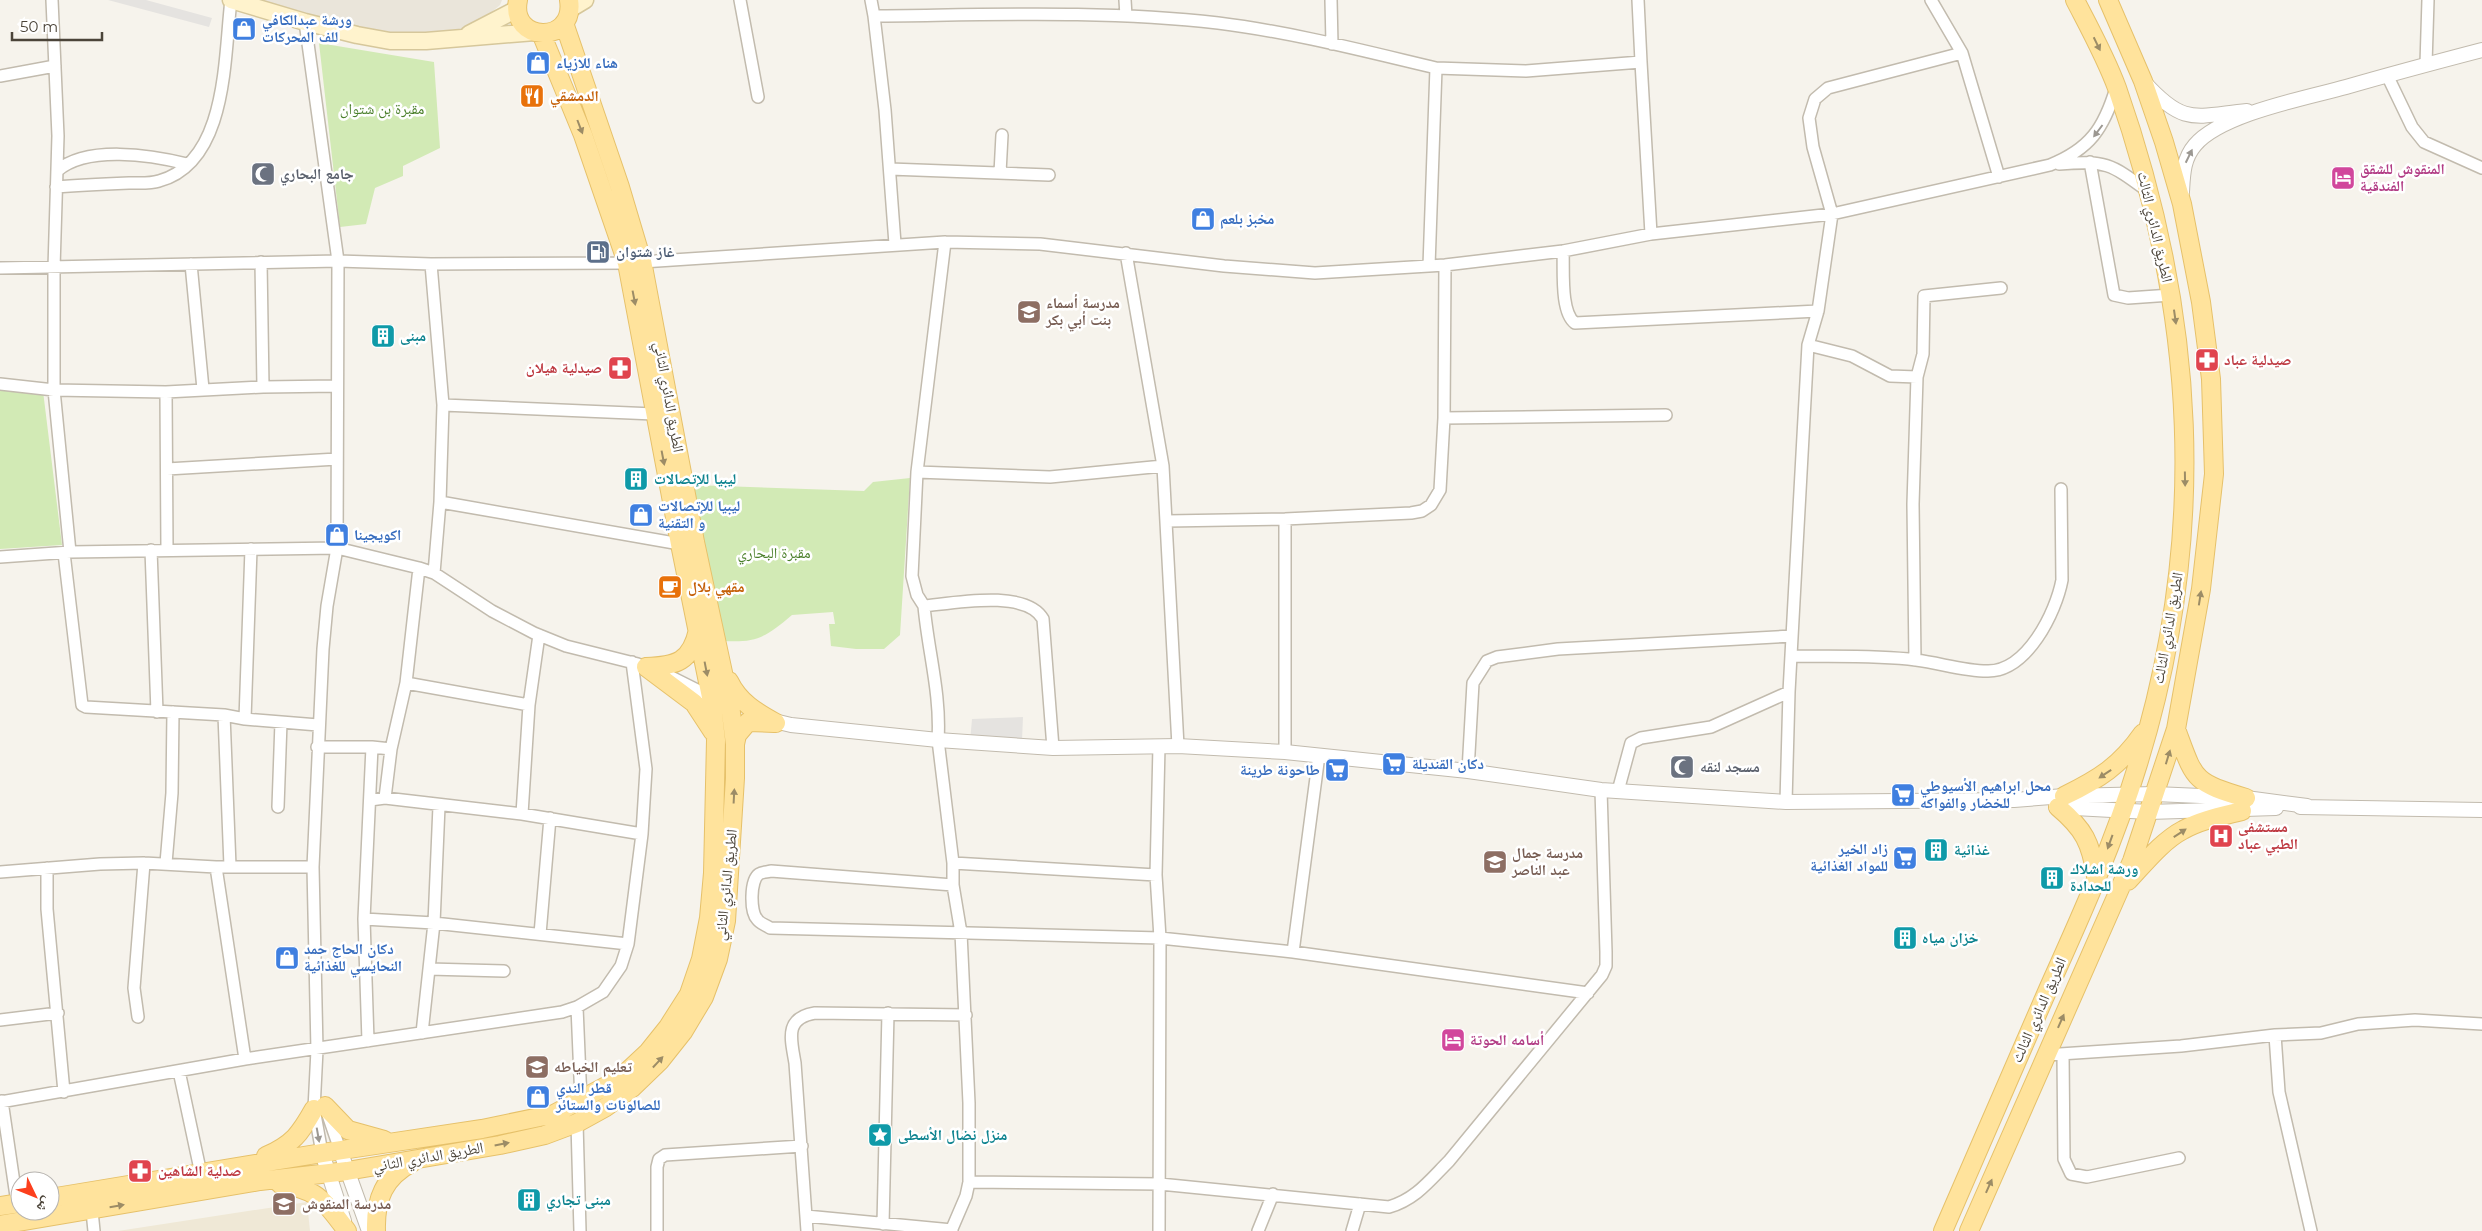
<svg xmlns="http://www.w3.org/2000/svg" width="2482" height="1231" font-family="Montserrat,'Noto Naskh Arabic',sans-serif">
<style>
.residential{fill:#eae5da}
.education{fill:#efe8d6}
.green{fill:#d2eab5}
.parking{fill:#e5e3e0}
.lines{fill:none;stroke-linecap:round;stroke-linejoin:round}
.minor-casing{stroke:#c2bbae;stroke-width:14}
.tertiary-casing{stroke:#c2bbae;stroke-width:16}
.secondary-casing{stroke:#d6c79b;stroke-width:19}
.primary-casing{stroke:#e6c16a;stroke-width:20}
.minor{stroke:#fff;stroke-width:11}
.tertiary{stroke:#fff;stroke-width:14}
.secondary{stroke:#fff3cd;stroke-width:16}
.primary{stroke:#ffe39c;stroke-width:18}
.oneway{fill:#9c8c66}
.oneway2{fill:#9c9892}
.labels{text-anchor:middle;stroke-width:5;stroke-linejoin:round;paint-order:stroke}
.shop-label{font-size:15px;font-weight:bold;fill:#366cbe;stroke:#fff;text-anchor:start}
.food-label{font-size:15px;font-weight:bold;fill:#c56008;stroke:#fff;text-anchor:start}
.park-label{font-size:15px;fill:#4a7f2a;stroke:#fff}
.hotel-label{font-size:15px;font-weight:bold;fill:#b23c85;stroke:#fff;text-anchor:start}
.worship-label{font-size:15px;font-weight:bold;fill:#5b616d;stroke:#fff;text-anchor:start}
.street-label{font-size:15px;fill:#4b4439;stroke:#fff}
.service-label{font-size:15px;font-weight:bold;fill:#4e5e75;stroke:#fff;text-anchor:start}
.education-label{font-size:15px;font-weight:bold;fill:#785e54;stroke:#fff;text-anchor:start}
.culture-label{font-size:15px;font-weight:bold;fill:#0d838f;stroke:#fff;text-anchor:start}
.health-label{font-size:15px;font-weight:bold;fill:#be3a42;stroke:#fff;text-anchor:start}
</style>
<rect width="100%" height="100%" fill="#f6f3ec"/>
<path class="residential" d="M235 0H502L500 5 462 37 407 42Z"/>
<path class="education" d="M307 1202 310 1231H118Z"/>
<path class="green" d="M319 43 434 62 440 148 403 166V176L375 188 366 224 340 227Z
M0 388 43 391 62 545 0 549Z
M910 478 900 635 884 649H856L831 646 829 624H835L833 612 792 615C766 637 757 643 723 641L693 485 864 491 873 482Z"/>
<path class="parking" d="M108 0H146L212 18 209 27Z
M1023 717 1022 740 970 742 972 719Z"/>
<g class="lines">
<defs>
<path id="minor" d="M52 0 58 136 54 268V390L70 552
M740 0 758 97
M871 0 874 16
M1125 0 1126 16
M1331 0 1332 44
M1638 0 1641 62
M1931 0 1962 53 1999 177
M305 22 338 261 337 548 327 606 323 649 313 867 317 1050 314 1109 322 1153
M2426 64 2428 0
M2387 75 2412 127 2424 142 2482 168
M0 76 55 66
M2090 162 2114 295 2128 298 2171 295
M2059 164C2107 160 2111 164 2149 192
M890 169 1049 175
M57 171C87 145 151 155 187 164
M1000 173 1002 135
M56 187C80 185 104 184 129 183 138 183 150 184 159 181 228 162 224 57 231 0
M945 242 917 472 912 576 917 595 924 606C928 651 941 694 938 740L953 863V885L961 933 969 1103V1182L966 1196 951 1231
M895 244 885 110 874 16C988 15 1104 10 1218 23 1291 32 1364 51 1436 68
M1563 251C1564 269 1560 312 1575 323L1818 311
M1126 253 1163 466 1178 746
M261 262 263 387
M191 264 203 389
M431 264 443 405 440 502 434 573
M1429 266 1436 68 1526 71 1641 62 1651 234
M0 268 338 261 431 264 627 263 945 242 1040 244 1224 266 1315 273 1445 265 1563 251 1651 234 1832 214 2050 165C2090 149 2104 128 2116 88
M1808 345 1852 356 1890 376 1917 377
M0 384 54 390 166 392 263 387 337 386
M166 392 167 550
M443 405 654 414
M1444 418 1666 415
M167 469 337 459
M917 472 1050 477 1163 466
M440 502 680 544
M1167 521 1285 519 1411 513 1422 511 1431 505 1440 490 1444 418 1445 265
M151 550 157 712
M64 553 82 705 86 707 224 715 245 719 318 725
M0 557 70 552 337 548 419 568 434 573 492 611 534 633 566 646 638 664
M924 606C954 603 1026 589 1043 619L1053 748
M1791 656C1832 657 1875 655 1916 660 1940 663 1964 671 1987 671 2027 672 2056 612 2062 580L2061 489
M1915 660 1913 504 1917 377 1923 354 1924 296 2001 288
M667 675 711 697
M406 683 529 705
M224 715 230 866
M245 719 251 549
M317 747H372L391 749 385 798
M391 749 406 683 419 568
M1285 752V519
M1468 771 1473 683 1487 661 1497 657 1558 649 1792 636
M1618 791 1631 743 1641 738 1711 727 1789 692
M370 800 385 798 522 814 642 834
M1786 802 1789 692 1808 345 1818 311 1832 214 1813 147 1809 118 1815 99 1828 88 1962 53
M278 807 281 722
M522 814 529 705 539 635
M166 863 172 793 173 712
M953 863 1156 875
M216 867 245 1059
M47 868V909L64 1092
M0 872 100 864 144 863 216 867H313
M953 885 771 871C768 872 762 872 759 874 750 880 750 912 757 919 760 924 766 925 770 928L1160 938 1293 952 1588 993
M364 919 434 923 628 944
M540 934 550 818
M1293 952 1319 755
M429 969 504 971
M577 1007 581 1101
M138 1017 134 988 144 863
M0 1020 58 1013
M422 1033 434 923 439 806
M2275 1035 2279 1092 2311 1231
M368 1041 364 919 372 747
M2063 1054 2064 1159 2071 1174 2087 1177 2179 1158
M2045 1055 2181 1046 2275 1035 2321 1033 2358 1024 2415 1020 2482 1024
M179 1071 201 1174
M2 1101 17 1203
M0 1102 245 1059 562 1012 577 1007 603 992 621 966 628 944 642 834 646 769 632 662
M327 1112 340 1150
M577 1123 580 1231
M969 1182 1160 1184 1389 1207C1416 1199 1429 1181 1449 1161L1602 975 1606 966V952L1601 790
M92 1211 94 1231
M806 1216 952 1230
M883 1224 888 1013
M657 1231V1167L659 1159 665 1155 802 1146
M807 1231 795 1063C791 1039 784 1018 815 1013L966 1015
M1159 1231 1160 938 1156 875 1159 746
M1258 1231 1273 1194
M1352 1231 1360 1204"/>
<path id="tertiary" d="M2145 83C2184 126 2195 116 2247 111
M2182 192C2183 175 2183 159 2195 145 2221 114 2306 98 2346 87 2391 74 2436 62 2482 50
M766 719 791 725 938 740 1053 748 1178 746 1285 752 1468 771 1601 790 1786 802 2014 800 2064 796 2155 794 2246 798 2307 806
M2056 807 2149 812 2276 808
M2300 807 2482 810
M340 1150 369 1231
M322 1153 344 1221"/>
<path id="secondary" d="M231 0 305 22 357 35 390 41H426L535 32
M570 9 585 0
M469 34 517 9"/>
<path id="primary" d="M518 0C509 43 576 45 569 0
M646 667 694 703 713 732
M646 667C676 666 691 662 698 630
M729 681C739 702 756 712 776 723
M2176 729C2195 780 2192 782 2246 798
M735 744 737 735 748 722 774 723
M2064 796C2099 779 2120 766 2143 733
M2058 807C2084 829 2091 843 2096 876
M2128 881C2144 864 2162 841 2183 830 2201 820 2222 816 2242 811
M325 1106 348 1130 384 1140
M266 1156C293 1144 300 1134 314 1109
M280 1184C320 1190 324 1201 347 1231
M50 1198 322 1153 482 1129 554 1114 619 1079 648 1052 668 1027 689 994 701 959 709 918 713 873 716 740 711 697 680 544 627 263 583 135 541 33
M0 1206 20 1203
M0 1225 260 1181 347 1171 500 1145 545 1135 577 1123 606 1107 632 1088 660 1061 683 1032 704 997 718 959 726 921 735 778V744L730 705 695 542 642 261 620 187 564 23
M376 1231C375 1199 384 1177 413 1162
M1943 1231C1978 1150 2014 1068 2049 987 2082 914 2115 840 2138 764 2209 534 2196 314 2117 88 2106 58 2090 29 2075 0
M1969 1231 2132 861 2176 729 2201 589 2214 474 2211 379 2201 302 2182 204 2164 142 2143 81 2108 0"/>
</defs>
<use href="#minor" class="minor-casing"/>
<use href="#tertiary" class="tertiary-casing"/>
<use href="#secondary" class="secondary-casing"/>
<use href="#primary" class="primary-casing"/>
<use href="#minor" class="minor"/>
<use href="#tertiary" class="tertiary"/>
<use href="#secondary" class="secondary"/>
<use href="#primary" class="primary"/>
</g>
<defs><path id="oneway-solid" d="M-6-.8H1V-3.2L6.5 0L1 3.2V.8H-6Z" transform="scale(1.25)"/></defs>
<g class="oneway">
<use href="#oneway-solid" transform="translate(2097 44) rotate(64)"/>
<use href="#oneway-solid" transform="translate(580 127) rotate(69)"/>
<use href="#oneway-solid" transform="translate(634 298) rotate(79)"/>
<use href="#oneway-solid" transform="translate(2175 317) rotate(82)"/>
<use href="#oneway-solid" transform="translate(663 458) rotate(79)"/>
<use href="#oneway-solid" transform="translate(2185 479) rotate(89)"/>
<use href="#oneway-solid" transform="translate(2200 598) rotate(-81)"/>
<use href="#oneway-solid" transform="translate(706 669) rotate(79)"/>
<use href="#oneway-solid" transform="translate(2168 757) rotate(-73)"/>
<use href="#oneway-solid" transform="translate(2105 774) rotate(146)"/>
<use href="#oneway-solid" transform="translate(734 796) rotate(-87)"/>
<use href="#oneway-solid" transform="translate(2180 833) rotate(-33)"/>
<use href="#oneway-solid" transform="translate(2110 842) rotate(110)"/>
<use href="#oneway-solid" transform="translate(2061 1021) rotate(-66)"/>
<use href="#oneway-solid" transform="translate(658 1062) rotate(-47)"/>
<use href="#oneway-solid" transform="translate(502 1144) rotate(-11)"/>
<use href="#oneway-solid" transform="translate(1989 1186) rotate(-66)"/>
<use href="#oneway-solid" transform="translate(117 1206) rotate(-10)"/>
</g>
<g class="oneway2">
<use href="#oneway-solid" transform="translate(2098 131) rotate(127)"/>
<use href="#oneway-solid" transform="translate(2189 156) rotate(-64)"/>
<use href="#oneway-solid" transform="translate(318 1135) rotate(80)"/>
</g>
<defs>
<symbol id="shop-square" viewBox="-11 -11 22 22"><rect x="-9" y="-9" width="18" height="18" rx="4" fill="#3f7fe0" stroke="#fff"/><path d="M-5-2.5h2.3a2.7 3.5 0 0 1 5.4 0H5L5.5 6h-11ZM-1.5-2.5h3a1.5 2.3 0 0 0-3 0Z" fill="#fff"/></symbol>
<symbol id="restaurant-square" viewBox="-11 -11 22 22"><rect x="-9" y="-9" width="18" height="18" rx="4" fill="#e8710a" stroke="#fff"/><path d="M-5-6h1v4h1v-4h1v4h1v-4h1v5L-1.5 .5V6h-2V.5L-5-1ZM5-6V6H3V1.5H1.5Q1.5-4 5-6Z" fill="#fff"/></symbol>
<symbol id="mosque-square" viewBox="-11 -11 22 22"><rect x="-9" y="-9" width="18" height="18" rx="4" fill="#6b7280" stroke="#fff"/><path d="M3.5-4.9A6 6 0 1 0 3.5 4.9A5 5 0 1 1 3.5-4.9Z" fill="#fff"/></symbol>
<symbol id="hotel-square" viewBox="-11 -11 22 22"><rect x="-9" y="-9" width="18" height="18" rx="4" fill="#d1479c" stroke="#fff"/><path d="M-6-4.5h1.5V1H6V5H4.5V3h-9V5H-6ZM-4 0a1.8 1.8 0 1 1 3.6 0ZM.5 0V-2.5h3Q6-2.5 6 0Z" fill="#fff"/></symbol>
<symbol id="fuel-square" viewBox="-11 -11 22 22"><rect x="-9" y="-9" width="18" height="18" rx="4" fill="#5c6f8a" stroke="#fff"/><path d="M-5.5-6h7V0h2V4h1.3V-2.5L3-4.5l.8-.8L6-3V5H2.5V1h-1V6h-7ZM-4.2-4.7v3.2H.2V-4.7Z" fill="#fff"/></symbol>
<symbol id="school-square" viewBox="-11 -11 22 22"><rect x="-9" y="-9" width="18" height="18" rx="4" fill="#8d6e63" stroke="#fff"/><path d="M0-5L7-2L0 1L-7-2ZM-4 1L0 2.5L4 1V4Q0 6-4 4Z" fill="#fff"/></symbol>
<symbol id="building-square" viewBox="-11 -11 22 22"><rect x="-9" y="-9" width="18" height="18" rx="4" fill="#0f9aa8" stroke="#fff"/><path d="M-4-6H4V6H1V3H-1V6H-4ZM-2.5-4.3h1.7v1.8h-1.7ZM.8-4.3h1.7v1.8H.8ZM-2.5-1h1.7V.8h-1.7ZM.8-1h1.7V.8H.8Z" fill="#fff"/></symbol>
<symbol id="pharmacy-square" viewBox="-11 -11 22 22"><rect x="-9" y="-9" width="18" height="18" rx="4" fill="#e0444e" stroke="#fff"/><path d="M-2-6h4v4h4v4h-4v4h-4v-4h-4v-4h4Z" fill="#fff"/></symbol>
<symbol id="cafe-square" viewBox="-11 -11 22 22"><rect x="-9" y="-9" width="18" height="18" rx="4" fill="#e8710a" stroke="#fff"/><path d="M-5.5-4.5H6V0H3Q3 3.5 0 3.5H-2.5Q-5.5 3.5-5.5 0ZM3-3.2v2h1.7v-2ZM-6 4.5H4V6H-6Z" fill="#fff"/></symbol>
<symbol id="supermarket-square" viewBox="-11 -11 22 22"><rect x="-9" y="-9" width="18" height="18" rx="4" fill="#3f7fe0" stroke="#fff"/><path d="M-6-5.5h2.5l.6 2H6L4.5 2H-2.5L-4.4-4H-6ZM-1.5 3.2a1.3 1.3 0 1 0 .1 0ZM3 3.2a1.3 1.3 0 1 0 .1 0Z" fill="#fff"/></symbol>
<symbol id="hospital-square" viewBox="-11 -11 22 22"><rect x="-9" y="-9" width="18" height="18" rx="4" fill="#e0444e" stroke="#fff"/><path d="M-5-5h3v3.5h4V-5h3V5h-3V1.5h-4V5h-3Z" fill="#fff"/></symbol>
<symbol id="sight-square" viewBox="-11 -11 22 22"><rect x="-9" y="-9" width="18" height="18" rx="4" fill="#0f9aa8" stroke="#fff"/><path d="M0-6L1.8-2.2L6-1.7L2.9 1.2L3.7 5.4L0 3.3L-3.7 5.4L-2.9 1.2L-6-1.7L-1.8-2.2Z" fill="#fff"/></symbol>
</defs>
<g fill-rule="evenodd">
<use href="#shop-square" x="230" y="15" width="28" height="28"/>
<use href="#shop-square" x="524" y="49" width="28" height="28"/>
<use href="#restaurant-square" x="518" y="82" width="28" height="28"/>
<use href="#mosque-square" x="249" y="160" width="28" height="28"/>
<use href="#hotel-square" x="2329" y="164" width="28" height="28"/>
<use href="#shop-square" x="1189" y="205" width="28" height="28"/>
<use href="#fuel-square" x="584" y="238" width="28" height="28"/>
<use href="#school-square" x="1015" y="298" width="28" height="28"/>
<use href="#building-square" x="369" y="322" width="28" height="28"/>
<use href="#pharmacy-square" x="2193" y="346" width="28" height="28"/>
<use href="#pharmacy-square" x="606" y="354" width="28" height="28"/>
<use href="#building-square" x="622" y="465" width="28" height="28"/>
<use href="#shop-square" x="627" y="501" width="28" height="28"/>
<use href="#shop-square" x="323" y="521" width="28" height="28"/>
<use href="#cafe-square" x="656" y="573" width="28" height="28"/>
<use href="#supermarket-square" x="1380" y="750" width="28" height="28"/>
<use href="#mosque-square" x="1668" y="753" width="28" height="28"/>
<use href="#supermarket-square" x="1323" y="756" width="28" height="28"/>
<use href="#supermarket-square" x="1889" y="781" width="28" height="28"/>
<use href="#hospital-square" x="2207" y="822" width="28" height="28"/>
<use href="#building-square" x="1922" y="836" width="28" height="28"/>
<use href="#supermarket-square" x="1891" y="844" width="28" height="28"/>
<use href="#school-square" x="1481" y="848" width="28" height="28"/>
<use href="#building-square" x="2038" y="864" width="28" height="28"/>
<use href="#building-square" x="1891" y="924" width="28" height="28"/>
<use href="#shop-square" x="273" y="944" width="28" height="28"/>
<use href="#hotel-square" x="1439" y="1026" width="28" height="28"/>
<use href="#school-square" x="523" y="1053" width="28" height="28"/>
<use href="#shop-square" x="524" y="1083" width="28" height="28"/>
<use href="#sight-square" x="866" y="1121" width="28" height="28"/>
<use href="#pharmacy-square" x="126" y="1157" width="28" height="28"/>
<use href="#building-square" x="515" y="1186" width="28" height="28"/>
<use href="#school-square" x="270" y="1190" width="28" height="28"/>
</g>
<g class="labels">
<g class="shop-label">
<text x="262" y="25">ورشة عبدالكافي<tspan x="262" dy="17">للف المحركات</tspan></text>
<text x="556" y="68">هناء للازياء</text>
<text x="1220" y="224">مخبز بلعم</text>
<text x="658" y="511">ليبيا للإتصالات<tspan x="658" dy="17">و التقنية</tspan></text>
<text x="354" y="540">اكويجينا</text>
<text x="1412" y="769">دكان القنديلة</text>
<text x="1320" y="775" text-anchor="end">طاحونة طرينة</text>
<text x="1920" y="791">محل ابراهيم الأسيوطي<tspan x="1920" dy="17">للخضار والفواكه</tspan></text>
<text x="1888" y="854" text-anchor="end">زاد الخير<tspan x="1888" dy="17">للمواد الغذائية</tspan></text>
<text x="304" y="954">دكان الحاج حمد<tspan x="304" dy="17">النحايسي للغذائية</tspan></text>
<text x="556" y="1093">قطر الندي<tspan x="556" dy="17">للصالونات والستائر</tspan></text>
</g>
<g class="food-label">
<text x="550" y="101">الدمشقي</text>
<text x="688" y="592">مقهي بلال</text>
</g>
<g class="park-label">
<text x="382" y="114">مقبرة بن شتوان</text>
<text x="774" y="558">مقبرة البحاري</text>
</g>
<g class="hotel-label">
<text x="2360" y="174">المنقوش للشقق<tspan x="2360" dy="17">الفندقية</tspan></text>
<text x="1470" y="1045">أسامه الحوتة</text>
</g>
<g class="worship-label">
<text x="280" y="179">جامع البحاري</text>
<text x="1700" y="772">مسجد لنقه</text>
</g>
<g class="street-label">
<text transform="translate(2155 227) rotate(77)" y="5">الطريق الدائري الثالث</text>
<text transform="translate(669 397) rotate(80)" y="5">الطريق الدائري الثاني</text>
<text transform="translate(2168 628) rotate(-80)" y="5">الطريق الدائري الثالث</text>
<text transform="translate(726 885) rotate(-84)" y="5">الطريق الدائري الثاني</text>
<text transform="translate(2039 1010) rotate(-66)" y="5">الطريق الدائري الثالث</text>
<text transform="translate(428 1157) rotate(-10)" y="5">الطريق الدائري الثاني</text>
</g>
<g class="service-label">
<text x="616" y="257">غاز شتوان</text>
</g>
<g class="education-label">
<text x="1046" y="308">مدرسة أسماء<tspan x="1046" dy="17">بنت أبي بكر</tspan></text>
<text x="1512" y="858">مدرسة جمال<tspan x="1512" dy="17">عبد الناصر</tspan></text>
<text x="554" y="1072">تعليم الخياطه</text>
<text x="302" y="1209">مدرسة المنقوش</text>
</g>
<g class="culture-label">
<text x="400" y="341">مبنى</text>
<text x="654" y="484">ليبيا للإتصالات</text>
<text x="1954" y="855">غذائية</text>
<text x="2070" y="874">ورشة اشلاك<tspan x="2070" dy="17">للحدادة</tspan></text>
<text x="1922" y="943">خزان مياه</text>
<text x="898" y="1140">منزل نضال الأسطى</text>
<text x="546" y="1205">مبنى تجاري</text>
</g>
<g class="health-label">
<text x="2224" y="365">صيدلية عباد</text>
<text x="602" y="373" text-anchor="end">صيدلية هيلان</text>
<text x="2238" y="832">مستشفى<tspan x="2238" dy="17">الطبي عباد</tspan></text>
<text x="158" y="1176">صدلية الشاهين</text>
</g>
</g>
<g transform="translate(35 1196) rotate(133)"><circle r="24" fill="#ffffff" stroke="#b7b4b0"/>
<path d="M0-4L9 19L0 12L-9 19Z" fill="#fc3f1d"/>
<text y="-8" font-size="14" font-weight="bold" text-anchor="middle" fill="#4b4439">ش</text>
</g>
<path d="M12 32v8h90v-8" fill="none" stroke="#4b4439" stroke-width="2.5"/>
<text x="20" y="32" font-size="15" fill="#4b4439" stroke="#ffffff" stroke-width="4" paint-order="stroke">50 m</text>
</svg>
